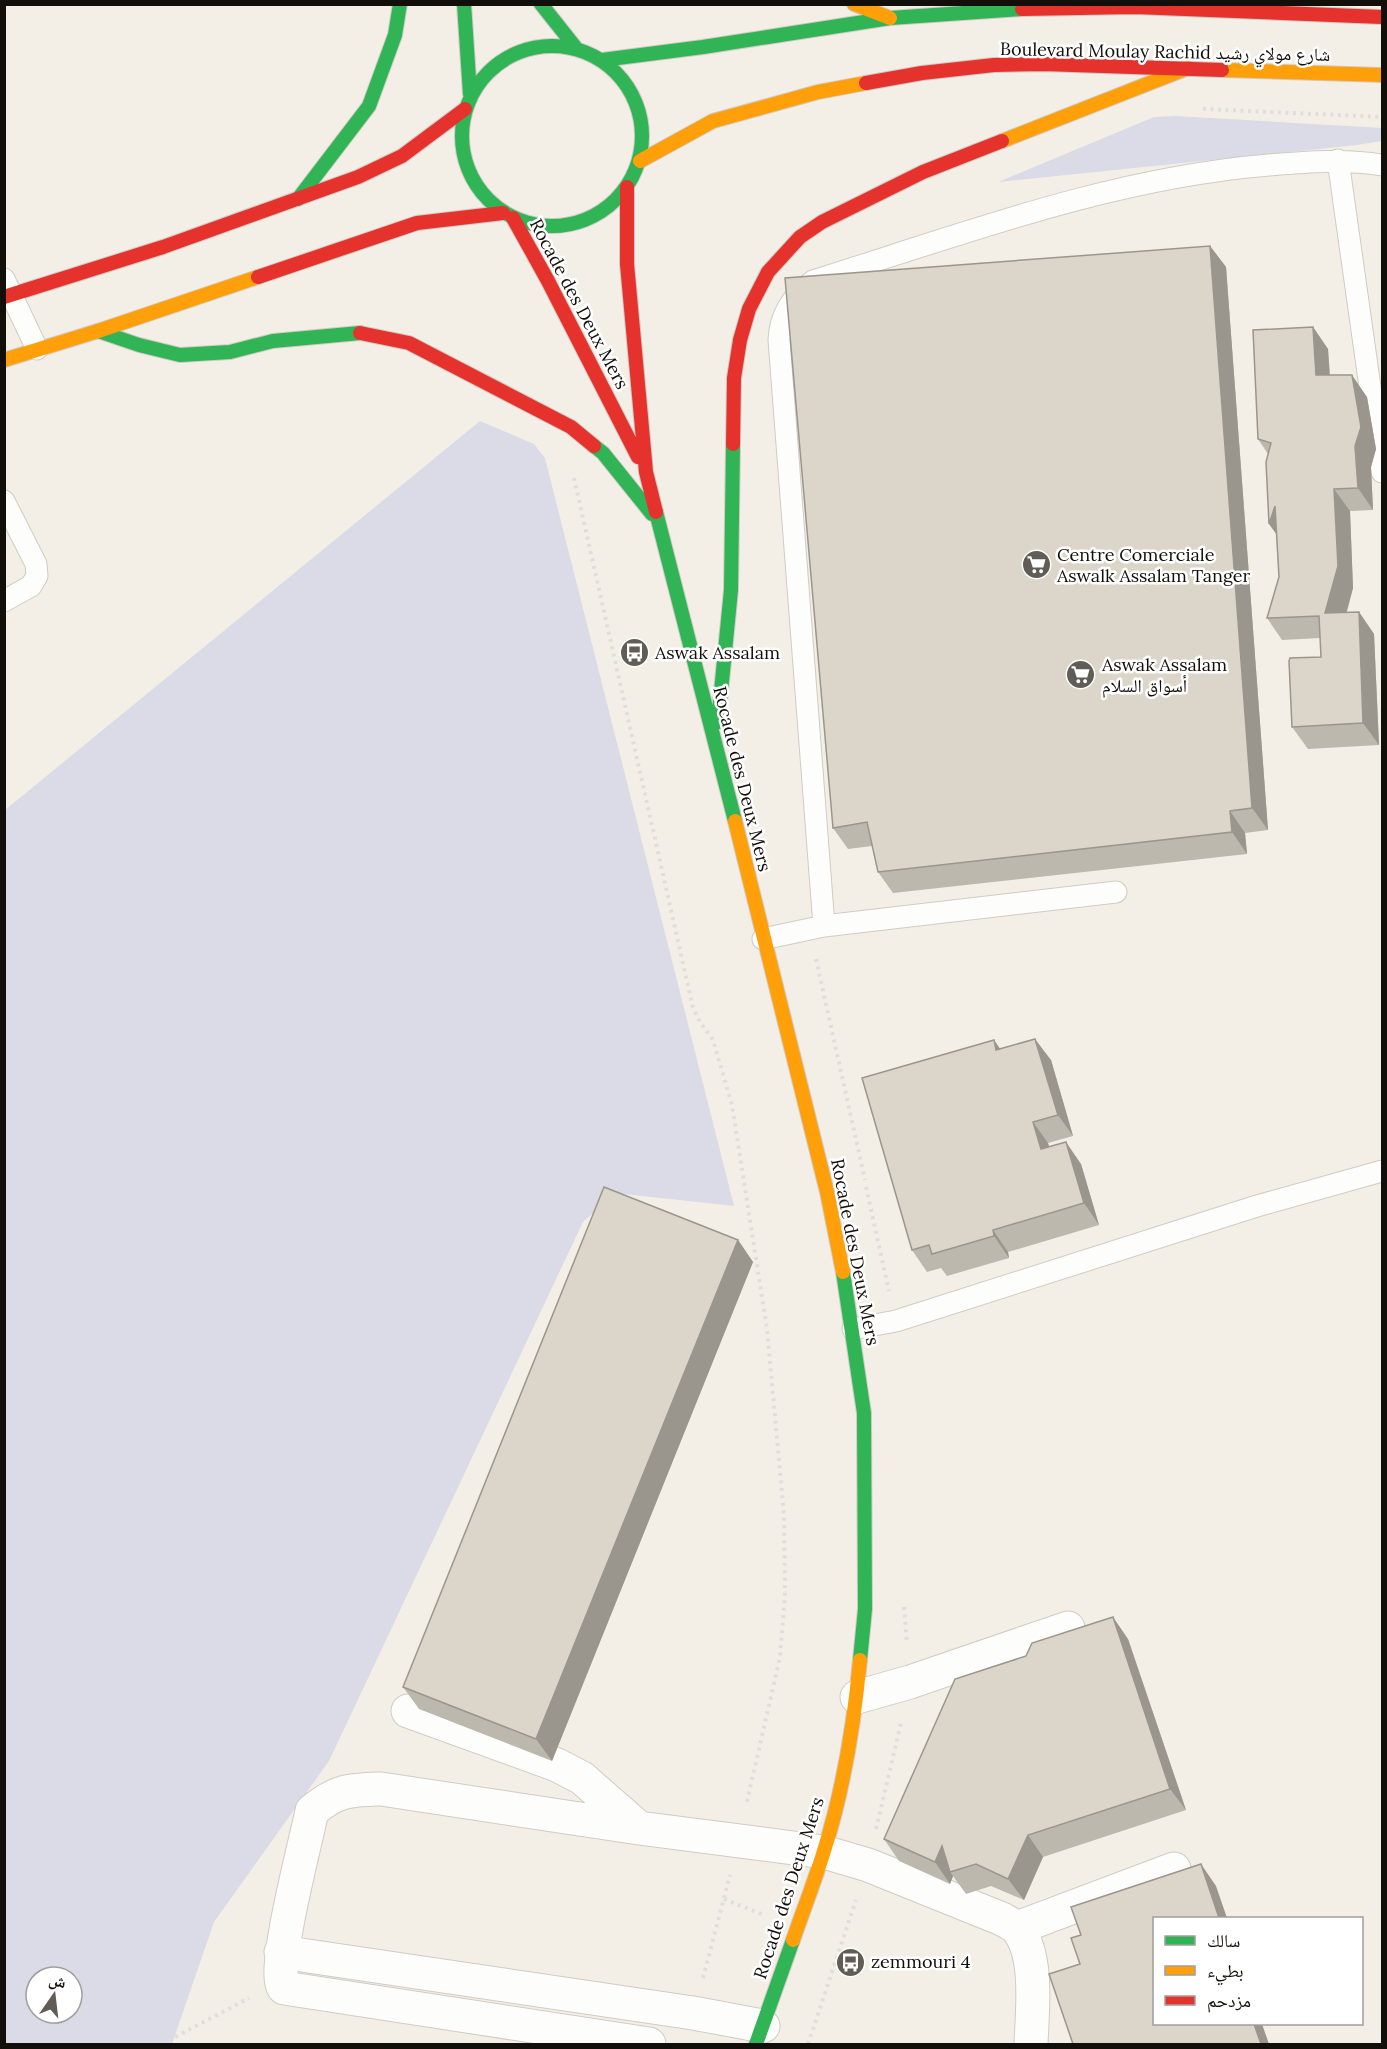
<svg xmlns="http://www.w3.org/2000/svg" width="1387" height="2049" font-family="Lora,'Noto Naskh Arabic',serif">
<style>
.green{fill:#dadbe6;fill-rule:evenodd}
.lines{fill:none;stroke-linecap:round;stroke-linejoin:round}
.lane-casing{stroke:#d0cbc4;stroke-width:23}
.street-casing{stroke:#d0cbc4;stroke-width:35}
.fast-casing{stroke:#d0cbc4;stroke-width:16}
.slow-casing{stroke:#d0cbc4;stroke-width:16}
.jam-casing{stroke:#d0cbc4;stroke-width:16}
.path{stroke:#e0dedc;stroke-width:4;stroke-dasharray:3 4.5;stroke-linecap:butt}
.lane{stroke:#fdfdfb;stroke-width:21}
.street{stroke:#fdfdfb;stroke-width:33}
.fast{stroke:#30b455;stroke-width:14}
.slow{stroke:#ff9f0a;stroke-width:14}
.jam{stroke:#e5322d;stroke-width:14}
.wall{fill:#bdb8ae}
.shaded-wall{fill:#9a968d}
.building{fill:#dcd6ca;stroke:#9a968d;stroke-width:1.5}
.labels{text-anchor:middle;stroke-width:5;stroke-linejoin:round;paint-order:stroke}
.street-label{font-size:18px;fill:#120e09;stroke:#fff}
.poi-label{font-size:18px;fill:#120e09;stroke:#fff;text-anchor:start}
</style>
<rect width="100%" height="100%" fill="#f4efe6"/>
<path class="green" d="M1175 116 1382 128V141L1357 145 998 182 1154 117Z
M480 421 534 444 545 458 734 1206 615 1193 583 1222 329 1761 214 1922 172 2044H5V810ZM36 1977H72V2013H36Z"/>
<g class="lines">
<defs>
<path id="lane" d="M1338 160 1382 472
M4 279 37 349
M4 501 36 564 37 576 31 586 4 601
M824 926 779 340C780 314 792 296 813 281 963 234 1111 178 1269 165 1308 162 1344 159 1382 165
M763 939 824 926 1116 892
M853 1329 896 1321 1257 1206 1382 1171"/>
<path id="street" d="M857 1697 910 1682 1068 1628
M408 1711 557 1765 582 1778 639 1828
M1017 1928 1174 1869
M281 1952 693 2013 763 2026
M649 2044 284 1988C270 1975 307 1837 312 1811 337 1790 349 1790 381 1789L639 1828 824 1852 868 1865 1002 1919C1007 1922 1014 1925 1018 1930 1039 1956 1032 2013 1031 2044"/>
<path id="fast" d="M464 4 470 94
M541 4 576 48
M462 136a90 90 0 1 1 180 0a90 90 0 1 1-180 0Z
M602 60 703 47 890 18 1022 9
M298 199 369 106 395 35 400 4
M98 331 139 345 180 355 230 352 273 341 360 333
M594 446 603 453 652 514
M656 512 735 821
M718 722 731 590 733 444
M843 1272 864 1413 865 1609 860 1660
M756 2044 793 1940"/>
<path id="slow" d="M854 4 890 18
M1222 70 1382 75
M1002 141 1188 68
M640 161 713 121 818 92 866 83
M4 360 98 331 258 277
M735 821 827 1192 843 1272
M793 1940C803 1911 814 1883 823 1854 843 1792 854 1725 860 1660"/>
<path id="jam" d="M1022 9 1135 7 1382 17
M866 83 922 73 994 65 1043 64 1222 70
M627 187V264L646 472 656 512
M513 218 548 281 638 457
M258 277 417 223 503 213
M4 297 163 247 358 177 402 156 465 109
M360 333 409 343 571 427 594 446
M733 444 734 378 740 340 749 309 768 272 800 237 822 222 923 172 1002 141"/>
</defs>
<use href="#lane" class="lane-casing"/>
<use href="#street" class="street-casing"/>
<use href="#fast" class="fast-casing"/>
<use href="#slow" class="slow-casing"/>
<use href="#jam" class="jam-casing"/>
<path class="path" d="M1203 109 1382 117
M574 478 693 1008 700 1022 713 1040 732 1105 767 1329 784 1515 785 1597 780 1657 746 1806
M816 959 865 1180
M866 1187 889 1291
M904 1607 907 1644
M876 1829 901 1723
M724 1899 764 1915
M703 1978 730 1875
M162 2044 249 1998
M808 2044 856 1900"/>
<use href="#lane" class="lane"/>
<use href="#street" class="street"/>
<use href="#fast" class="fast"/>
<use href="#slow" class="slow"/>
<use href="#jam" class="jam"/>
</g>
<path class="wall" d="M1210 246 1226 267 1268 830 1245 833 1247 854 893 893 878 872 872 846 848 849 833 828Z
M1313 327 1328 349 1330 375 1367 397 1376 449 1371 467 1373 510 1350 511 1353 588 1347 612H1359L1374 634 1379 745 1308 749 1292 727 1321 657 1320 638 1282 640 1267 618 1279 577 1276 534 1268 454 1258 439Z
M994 1040 1000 1049 1051 1060 1073 1136 1048 1143 1049 1147 1081 1164 1099 1225 1008 1252 1009 1258 947 1276 941 1268 927 1272 912 1250Z
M738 1240 753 1262 552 1761 419 1709 403 1687Z
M1128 1639 1186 1810 1043 1857 1024 1900 991 1886 966 1894 953 1876 950 1884 899 1861 884 1839Z"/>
<path class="shaded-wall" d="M1210 246 1226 267 1268 830 1252 808Z
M1313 327 1328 349 1331 397 1316 375Z
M1352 375 1367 397 1376 449 1371 467 1373 510 1358 488Z
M1334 489 1350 511 1353 588 1340 635 1325 613Z
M1275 506 1285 546 1269 524Z
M1359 612 1374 634 1379 745 1363 723Z
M1230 811 1245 833 1247 854 1232 832Z
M1035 1039 1051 1060 1073 1136 1058 1115Z
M994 1040 1009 1062 996 1050Z
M1033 1122 1048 1143 1056 1171 1041 1149Z
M1066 1142 1081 1164 1099 1225 1084 1203Z
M993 1230 1008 1252 1009 1258 994 1236Z
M738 1240 753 1262 552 1761 536 1739Z
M1113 1617 1128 1639 1186 1810 1170 1789Z
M1028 1835 1043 1857 1024 1900 1008 1879Z
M942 1846 950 1872 953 1876 950 1884 935 1862Z
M1201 1864 1216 1886 1227 1918H1219Z
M1254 2024H1262L1269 2044H1261Z"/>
<path class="building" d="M1210 246 1252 808 1230 811 1232 832 878 872 867 822 833 828 785 278Z
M1313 327 1316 375H1352L1361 427 1355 446 1358 488 1334 489 1338 566 1325 613 1359 612 1363 723 1292 727 1289 661 1290 658 1321 657 1319 616 1267 618 1279 577 1275 506 1269 524 1266 462 1271 443 1258 439 1253 330Z
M1035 1039 1058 1115 1033 1122 1041 1149 1066 1142 1084 1203 993 1230 994 1236 932 1254 929 1245 912 1250 862 1078 994 1040 996 1050Z
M604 1187 738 1240 536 1739 403 1687Z
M1113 1617 1170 1789 1028 1835 1008 1879 976 1864 950 1872 942 1846 935 1862 884 1839 955 1679 1026 1656 1032 1643Z
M1201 1864 1219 1918H1155V2024H1254L1261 2044H1073L1049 1974 1080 1964 1071 1938 1081 1935 1071 1907Z"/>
<defs>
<symbol id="supermarket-disc" viewBox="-11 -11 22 22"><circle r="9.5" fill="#615d56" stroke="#fff"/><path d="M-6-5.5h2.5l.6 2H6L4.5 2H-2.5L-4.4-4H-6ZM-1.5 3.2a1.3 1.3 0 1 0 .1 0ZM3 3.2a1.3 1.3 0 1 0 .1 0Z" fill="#fff"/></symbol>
<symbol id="bus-disc" viewBox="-11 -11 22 22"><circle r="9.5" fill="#615d56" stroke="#fff"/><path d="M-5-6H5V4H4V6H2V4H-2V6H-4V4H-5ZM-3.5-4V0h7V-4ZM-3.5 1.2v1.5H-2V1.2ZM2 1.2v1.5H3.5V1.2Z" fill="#fff"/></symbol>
</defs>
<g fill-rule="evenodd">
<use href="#supermarket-disc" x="1020" y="548" width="33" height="33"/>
<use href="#bus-disc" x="618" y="636" width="33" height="33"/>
<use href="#supermarket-disc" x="1064" y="658" width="33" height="33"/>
<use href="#bus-disc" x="834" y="1946" width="33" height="33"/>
</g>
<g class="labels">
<g class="street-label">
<text transform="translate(1165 52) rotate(1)" y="6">Boulevard Moulay Rachid شارع مولاي رشيد</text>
<text transform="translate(579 304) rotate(62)" y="6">Rocade des Deux Mers</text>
<text transform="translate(742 779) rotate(76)" y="6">Rocade des Deux Mers</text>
<text transform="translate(855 1252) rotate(79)" y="6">Rocade des Deux Mers</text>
<text transform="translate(789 1888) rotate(-72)" y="6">Rocade des Deux Mers</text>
</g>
<g class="poi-label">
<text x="1057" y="561">Centre Comerciale<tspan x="1057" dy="21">Aswalk Assalam Tanger</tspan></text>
<text x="655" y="659">Aswak Assalam</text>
<text x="1102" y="671">Aswak Assalam<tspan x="1102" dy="21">أسواق السلام</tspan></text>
<text x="871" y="1968">zemmouri 4</text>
</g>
</g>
<rect width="1387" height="2049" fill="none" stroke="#120e09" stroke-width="12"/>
<rect x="1153" y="1917" width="210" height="108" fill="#ffffff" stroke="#a09f9d" stroke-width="1.5"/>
<rect x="1165" y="1936" width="30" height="9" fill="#30b455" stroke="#a09f9d" stroke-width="1.5"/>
<text x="1207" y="1947" font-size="18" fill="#120e09">سالك</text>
<rect x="1165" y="1966" width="30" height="9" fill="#ff9f0a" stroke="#a09f9d" stroke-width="1.5"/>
<text x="1207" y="1977" font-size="18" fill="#120e09">بطيء</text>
<rect x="1165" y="1996" width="30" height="9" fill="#e5322d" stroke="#a09f9d" stroke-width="1.5"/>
<text x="1207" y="2007" font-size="18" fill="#120e09">مزدحم</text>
<g transform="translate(54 1995) rotate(14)"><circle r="28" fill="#ffffff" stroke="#a09f9d" stroke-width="1.5"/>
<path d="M0-4.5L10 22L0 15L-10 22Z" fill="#615d56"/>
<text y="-9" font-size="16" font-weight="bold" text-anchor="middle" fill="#120e09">ش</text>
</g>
</svg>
